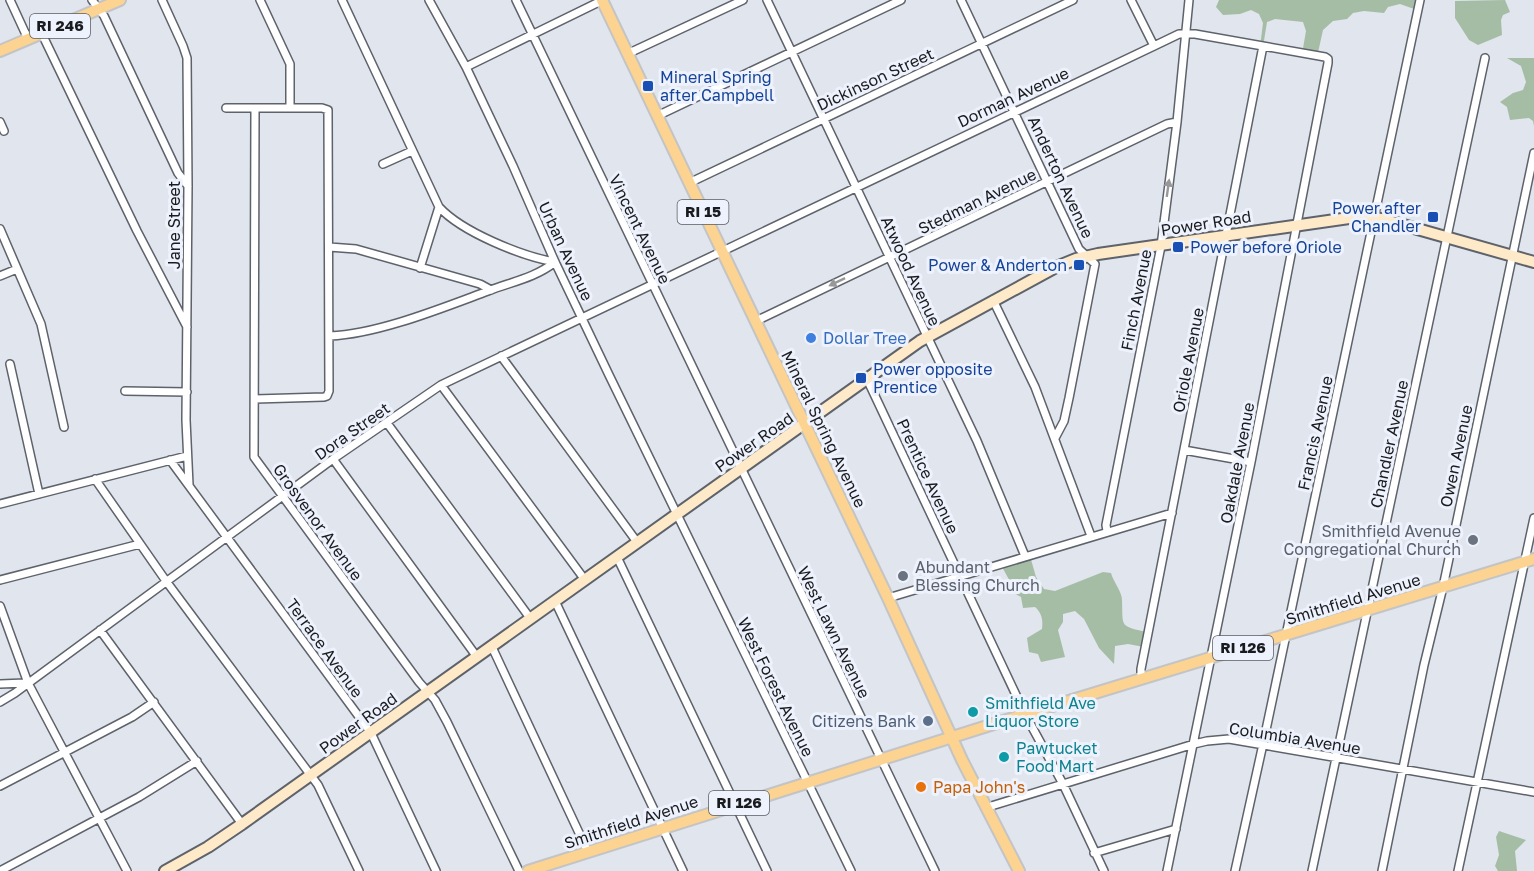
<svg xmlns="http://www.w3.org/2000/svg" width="1534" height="871" font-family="'Golos Text',sans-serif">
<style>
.green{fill:#a6bda5}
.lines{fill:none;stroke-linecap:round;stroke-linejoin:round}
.street-casing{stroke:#5e626a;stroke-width:10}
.secondary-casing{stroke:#5e626a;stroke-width:14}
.primary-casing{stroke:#c3c4c5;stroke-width:14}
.street{stroke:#fff;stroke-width:7}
.secondary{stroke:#fee9c8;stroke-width:10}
.primary{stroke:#fdd391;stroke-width:10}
.oneway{fill:#98989a}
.transit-dot{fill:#1a4fb4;stroke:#edf2fc;stroke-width:2}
.shop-dot{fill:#3f7fe0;stroke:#edf2fc;stroke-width:2}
.worship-dot{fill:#6b7280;stroke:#edf2fc;stroke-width:2}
.culture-dot{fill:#0f9aa8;stroke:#edf2fc;stroke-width:2}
.service-dot{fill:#5c6f8a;stroke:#edf2fc;stroke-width:2}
.food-dot{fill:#e8710a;stroke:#edf2fc;stroke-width:2}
.labels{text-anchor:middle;stroke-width:6;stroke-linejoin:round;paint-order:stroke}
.shield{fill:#edf2fc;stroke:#595c61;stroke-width:1.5}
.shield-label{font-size:15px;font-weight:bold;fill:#1a1b1f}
.transit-label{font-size:16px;fill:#164399;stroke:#edf2fc;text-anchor:start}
.street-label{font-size:16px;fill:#1a1b1f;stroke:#edf2fc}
.shop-label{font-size:16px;fill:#366cbe;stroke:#edf2fc;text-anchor:start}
.worship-label{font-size:16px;fill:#5b616d;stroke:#edf2fc;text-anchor:end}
.culture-label{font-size:16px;fill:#0d838f;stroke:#edf2fc;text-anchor:start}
.service-label{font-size:16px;fill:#4e5e75;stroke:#edf2fc;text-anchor:end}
.food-label{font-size:16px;fill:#c56008;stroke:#edf2fc;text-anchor:start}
</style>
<rect width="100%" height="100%" fill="#e0e5ee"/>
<path class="green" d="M1219 0H1419L1417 10 1400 4 1388 7 1384 13 1364 11 1353 13 1347 19 1333 21 1323 30 1317 57 1302 54 1306 31 1303 22 1275 19 1267 22 1263 47H1260L1263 23 1259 14 1251 10 1240 14 1223 15 1216 7Z
M1505 0 1510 12 1503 15 1501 20 1502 35 1478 45 1469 40 1455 18V1Z
M1507 58H1534V126L1533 121 1529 118 1510 120 1507 107 1500 102 1513 93 1523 90 1526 82 1521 66Z
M1030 556 1036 577 1044 589 1055 591 1103 572 1111 573C1113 581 1122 592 1122 600 1123 627 1119 626 1147 632L1144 647 1128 644 1115 646 1114 664 1099 648 1084 619 1075 611 1063 614V622L1058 630 1065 657 1041 662 1038 654 1029 652 1027 638 1042 629C1043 620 1042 613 1035 607L1023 608 1021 597 1014 593C1012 582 1005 574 1001 564Z
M1499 831 1526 840 1515 851 1517 871H1498L1495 866 1499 855 1496 837Z"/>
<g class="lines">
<defs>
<path id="street" d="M10 0 28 39
M92 0 104 16 178 173 188 186
M162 0 183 46 187 58 188 186 186 420 189 485
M260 0 290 64V108
M342 0 439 207C462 232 521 256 555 262
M429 0 466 67 513 166 555 262 609 375 851 871
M516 0 935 871
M767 0 977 441 1025 556
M961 0 1079 249 1095 264 1069 398 1064 421 1055 438
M1131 0 1154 46
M42 34 137 231 187 327
M627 54 743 0
M466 67 603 0
M226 108H322L328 110V114L329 391 327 396 324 397 255 399
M255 108 254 457 419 682 435 700 447 722 519 871
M657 116 901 0
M0 122 4 131
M383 164 412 151
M689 183 1073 0
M0 229 41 324 64 427
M329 247 356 249 480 284 491 290
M420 268 439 207
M0 276 17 269
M993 300 1035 387 1091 536
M756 321 1167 124 1177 122
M330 336C378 334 442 308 488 291 511 282 535 278 555 262
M501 356 637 542
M10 364 39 494
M867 379 1025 714 1063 784 1104 871
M441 385 585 580
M125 391 187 392
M387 423 530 618
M1184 450 1251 462
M333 459 477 657
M170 460 371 733 436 871
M95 479 166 581 318 785 359 871
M0 504 187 456
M1107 531 1106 525 1161 246 1177 122 1189 0
M617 557 767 871
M0 580 140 544
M888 598 1172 513
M555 601 683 871
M0 606 28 683 127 871
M100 630 242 824
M492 647 588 852
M1141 679V669L1263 46
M0 684 25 683
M0 702 15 693 333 459 441 385 1154 46 1179 34H1195L1325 57 1328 59V63L1251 462 1167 871
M0 786 132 717 154 702
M988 807 1194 744 1207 741 1229 739 1534 792
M1094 853 1176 829
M0 871 139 797 197 761
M1235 871 1263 744 1420 0
M1312 871 1485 58
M1382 871 1424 665 1443 587 1534 153
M1458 871 1534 518"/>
<path id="secondary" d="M165 871 208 847 242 824 920 341 1054 268 1076 259 1098 254 1356 217 1382 219 1534 262"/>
<path id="primary" d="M602 0 888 598 962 760 1019 871
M0 51 120 0
M528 871 1000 722 1534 559"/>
</defs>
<use href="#street" class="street-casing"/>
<use href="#secondary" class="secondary-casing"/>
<use href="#primary" class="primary-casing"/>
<use href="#street" class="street"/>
<use href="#secondary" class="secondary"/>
<use href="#primary" class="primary"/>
</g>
<defs><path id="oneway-solid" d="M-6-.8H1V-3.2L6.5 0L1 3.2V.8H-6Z" transform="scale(1.5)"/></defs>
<g class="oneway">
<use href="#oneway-solid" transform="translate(1168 188) rotate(-82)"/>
<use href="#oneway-solid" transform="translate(837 282) rotate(154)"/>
</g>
<g class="transit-dot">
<rect x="642" y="80" width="12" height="12" rx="3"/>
<rect x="1427" y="211" width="12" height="12" rx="3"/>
<rect x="1172" y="241" width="12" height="12" rx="3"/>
<rect x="1073" y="259" width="12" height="12" rx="3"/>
<rect x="855" y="372" width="12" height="12" rx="3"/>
</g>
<circle class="shop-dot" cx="811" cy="338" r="6"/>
<g class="worship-dot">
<circle cx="1473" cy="540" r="6"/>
<circle cx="903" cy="576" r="6"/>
</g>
<g class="culture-dot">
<circle cx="973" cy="712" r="6"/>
<circle cx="1004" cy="757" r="6"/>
</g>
<circle class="service-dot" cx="928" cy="721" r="6"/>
<circle class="food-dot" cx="921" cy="787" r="6"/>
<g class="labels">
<g class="shield">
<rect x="30" y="14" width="60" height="24" rx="4.5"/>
<rect x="677.5" y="200" width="51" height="24" rx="4.5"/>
<rect x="1213" y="636" width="60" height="24" rx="4.5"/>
<rect x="709" y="791" width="60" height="24" rx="4.5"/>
</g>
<g class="shield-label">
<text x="60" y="31">RI 246</text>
<text x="703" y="217">RI 15</text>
<text x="1243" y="653">RI 126</text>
<text x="739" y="808">RI 126</text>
</g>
<g class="transit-label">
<text x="660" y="83">Mineral Spring<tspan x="660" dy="18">after Campbell</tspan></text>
<text x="1421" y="214" text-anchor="end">Power after<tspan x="1421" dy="18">Chandler</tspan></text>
<text x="1190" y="253">Power before Oriole</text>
<text x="1067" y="271" text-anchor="end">Power &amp; Anderton</text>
<text x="873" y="375">Power opposite<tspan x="873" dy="18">Prentice</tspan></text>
</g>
<g class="street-label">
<text transform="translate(875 79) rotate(-25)" y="6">Dickinson Street</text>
<text transform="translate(1013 97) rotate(-25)" y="6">Dorman Avenue</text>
<text transform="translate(1061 177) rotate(65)" y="6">Anderton Avenue</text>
<text transform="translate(977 201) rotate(-26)" y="6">Stedman Avenue</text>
<text transform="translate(1206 223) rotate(-9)" y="6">Power Road</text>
<text transform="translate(174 225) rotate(-90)" y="6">Jane Street</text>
<text transform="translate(640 229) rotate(64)" y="6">Vincent Avenue</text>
<text transform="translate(566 251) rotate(65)" y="6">Urban Avenue</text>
<text transform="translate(911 271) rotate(65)" y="6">Atwood Avenue</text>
<text transform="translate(1136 300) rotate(-79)" y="6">Finch Avenue</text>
<text transform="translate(1188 360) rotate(-79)" y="6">Oriole Avenue</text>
<text transform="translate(824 429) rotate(64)" y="6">Mineral Spring Avenue</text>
<text transform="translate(352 431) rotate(-35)" y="6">Dora Street</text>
<text transform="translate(1315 433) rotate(-78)" y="6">Francis Avenue</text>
<text transform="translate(754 442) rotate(-35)" y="6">Power Road</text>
<text transform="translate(1389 444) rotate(-78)" y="6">Chandler Avenue</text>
<text transform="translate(1456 456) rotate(-78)" y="6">Owen Avenue</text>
<text transform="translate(1237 463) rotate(-79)" y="6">Oakdale Avenue</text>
<text transform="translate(928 476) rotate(65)" y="6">Prentice Avenue</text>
<text transform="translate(318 522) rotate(54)" y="6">Grosvenor Avenue</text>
<text transform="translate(1353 599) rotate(-17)" y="6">Smithfield Avenue</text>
<text transform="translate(834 632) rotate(64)" y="6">West Lawn Avenue</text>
<text transform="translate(325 648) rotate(54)" y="6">Terrace Avenue</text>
<text transform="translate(776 687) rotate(64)" y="6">West Forest Avenue</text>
<text transform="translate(358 723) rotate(-36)" y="6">Power Road</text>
<text transform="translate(1295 738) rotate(9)" y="6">Columbia Avenue</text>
<text transform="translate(631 822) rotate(-18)" y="6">Smithfield Avenue</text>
</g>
<g class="shop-label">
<text x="823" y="344">Dollar Tree</text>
</g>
<g class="worship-label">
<text x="1461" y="537">Smithfield Avenue<tspan x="1461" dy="18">Congregational Church</tspan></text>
<text x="915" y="573" text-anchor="start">Abundant<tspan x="915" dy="18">Blessing Church</tspan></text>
</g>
<g class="culture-label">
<text x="985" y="709">Smithfield Ave<tspan x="985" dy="18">Liquor Store</tspan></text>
<text x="1016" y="754">Pawtucket<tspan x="1016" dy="18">Food Mart</tspan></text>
</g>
<g class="service-label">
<text x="916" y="727">Citizens Bank</text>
</g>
<g class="food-label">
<text x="933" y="793">Papa John's</text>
</g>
</g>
</svg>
